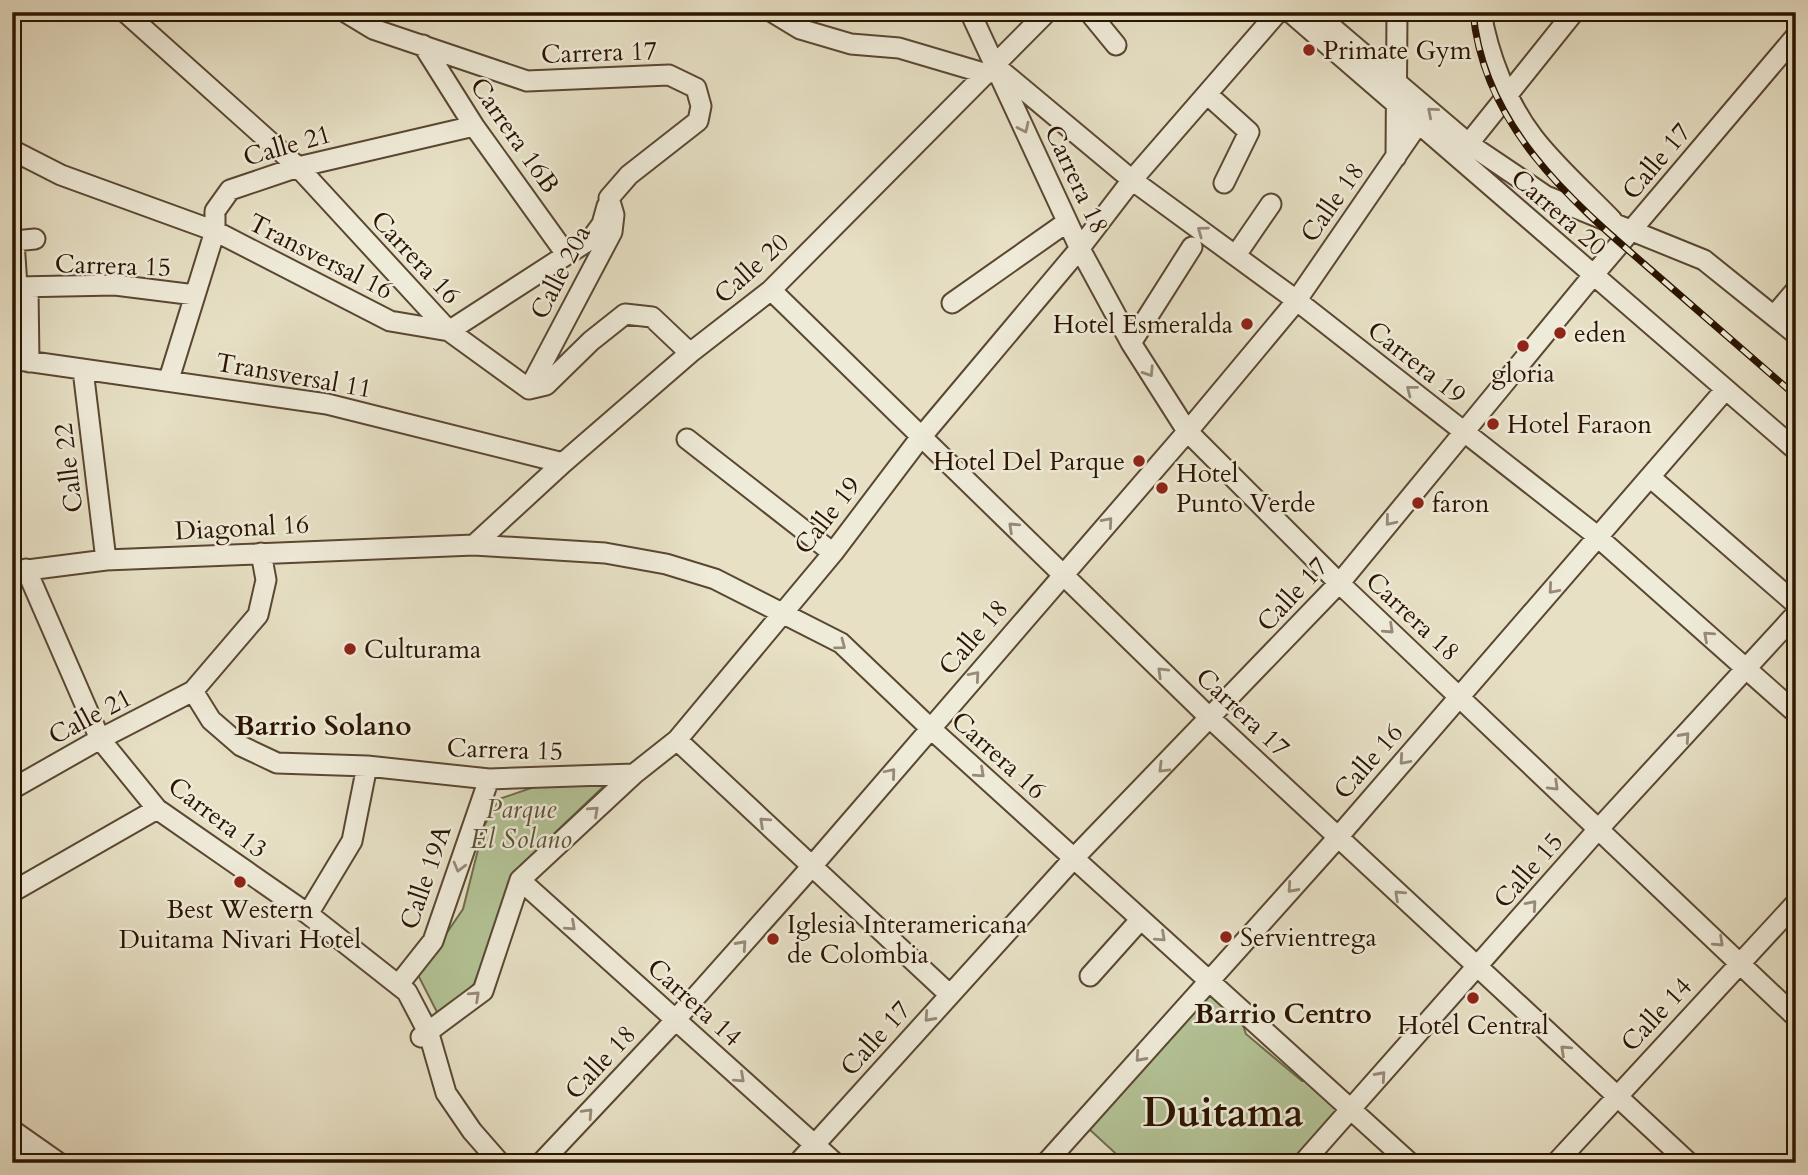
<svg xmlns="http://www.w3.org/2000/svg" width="1808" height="1175" font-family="Cardo,serif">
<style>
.green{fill:#b3c396;stroke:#6f6c4c;stroke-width:2}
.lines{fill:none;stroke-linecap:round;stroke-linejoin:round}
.minor-casing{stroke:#5a4732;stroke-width:23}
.minor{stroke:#efebd9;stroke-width:19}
.rail-casing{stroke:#2b1401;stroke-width:7}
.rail{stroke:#efebd9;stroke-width:4.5;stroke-dasharray:13;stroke-linecap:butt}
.oneway{stroke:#978a78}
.poi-dot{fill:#8f2418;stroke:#efebd9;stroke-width:2.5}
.labels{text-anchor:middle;stroke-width:5;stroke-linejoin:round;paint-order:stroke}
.poi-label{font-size:26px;fill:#2b1401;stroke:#efebd9;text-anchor:start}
.street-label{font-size:26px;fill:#2b1401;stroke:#efebd9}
.park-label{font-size:26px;font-style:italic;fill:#5b5135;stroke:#efebd9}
.neighbourhood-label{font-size:28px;font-weight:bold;fill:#2b1401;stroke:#efebd9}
.town-label{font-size:40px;font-weight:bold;fill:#2b1401;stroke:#efebd9}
</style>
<rect width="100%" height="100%" fill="#e7e0c5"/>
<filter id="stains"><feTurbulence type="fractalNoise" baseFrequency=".00286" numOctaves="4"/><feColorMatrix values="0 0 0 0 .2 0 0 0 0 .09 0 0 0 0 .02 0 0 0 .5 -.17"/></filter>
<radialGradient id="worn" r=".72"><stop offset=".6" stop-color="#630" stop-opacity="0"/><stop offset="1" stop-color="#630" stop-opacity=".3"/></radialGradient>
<path class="green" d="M597 778 603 787 519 867 474 984 440 1018 418 975 463 909 484 826 499 799 543 784Z
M1212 993 1242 1022 1246 1034 1302 1081H1310L1340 1108 1293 1163H1126L1089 1129Z"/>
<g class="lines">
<defs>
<path id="minor" d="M125 12 298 167 449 331 529 389 546 385 591 341 625 314 652 317 690 353
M345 12 373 29 527 81 669 75 696 88 701 106 698 121 629 175 609 198 614 215 612 232 529 389
M772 12 800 29 851 44 899 48 987 74
M970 12 1080 249 1131 343 1187 431 1336 580 1796 1017
M1089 12 1116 45
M1290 12 1796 450
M1314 12 1469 144 1546 196 1704 260 1796 334
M1481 12C1488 55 1507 103 1533 137 1556 167 1586 193 1612 220
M423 45 474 126 566 254
M999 69 1132 180 1296 300 1592 532 1796 713
M1207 94 1249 132 1224 183
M12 150 61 175 215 231 390 321 449 331 591 239 602 224 607 206
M1461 153 1574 12
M1396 157 1397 12
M35 239 14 241 17 287 115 285 195 295
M1236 255 1271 204
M28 288 29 362
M771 290 1211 719 1689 1163
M952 303 1067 222
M1774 316 1796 290
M1131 343 1192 247
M12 359 327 404 563 463
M83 370 106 560
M169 379 215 231V211L230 190 298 167 474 126
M687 439 833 553
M1650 477 1796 604
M474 545 563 463 690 353 771 290 1047 12
M26 569 100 739 157 809 308 914 407 992 429 1034 446 1093 472 1131 500 1163
M12 572 106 560 474 545 605 553 666 564 715 579 841 643 929 727 1410 1163
M193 691 211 720 241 746 277 763 367 766 489 779 634 774
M677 740 950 995
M12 789 100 739 193 691 258 615 266 580 261 553
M520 880 835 1163
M12 892 157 809
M308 914 352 841 367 766
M1090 976 1141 919
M399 984 433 941 489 779
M421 1037 483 991 520 880 634 774 677 740 833 553 917 442 1076 253 1132 180 1278 12
M12 1130 59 1163
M12 1147 35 1163
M541 1163 668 1028 813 865 1193 425 1294 304 1418 124
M798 1163 1074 858 1343 579 1590 279 1796 36
M1046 1163 1332 844 1725 390
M1303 1163 1593 835 1796 614
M1556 1163 1796 903
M1795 1163 1796 1162"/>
</defs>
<use href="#minor" class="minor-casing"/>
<use href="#minor" class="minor"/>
<defs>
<path id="rail" d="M1473 12C1484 130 1575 204 1658 276 1704 316 1750 356 1796 396"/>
</defs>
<use href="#rail" class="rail-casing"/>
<use href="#rail" class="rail"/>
</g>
<defs><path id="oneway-chevron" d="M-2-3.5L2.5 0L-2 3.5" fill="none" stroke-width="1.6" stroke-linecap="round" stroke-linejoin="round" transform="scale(1.75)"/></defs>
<g class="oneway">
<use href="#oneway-chevron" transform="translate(1432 112) rotate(-139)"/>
<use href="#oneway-chevron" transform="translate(1024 128) rotate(65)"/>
<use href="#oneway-chevron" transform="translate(1202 231) rotate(-144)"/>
<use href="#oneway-chevron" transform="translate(1149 372) rotate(57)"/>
<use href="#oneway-chevron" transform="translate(1411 390) rotate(-142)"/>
<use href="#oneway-chevron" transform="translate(1390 521) rotate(129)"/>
<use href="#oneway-chevron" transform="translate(1108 522) rotate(-49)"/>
<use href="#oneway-chevron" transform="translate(1013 527) rotate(-137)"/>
<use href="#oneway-chevron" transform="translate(1553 589) rotate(131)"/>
<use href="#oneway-chevron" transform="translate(1389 629) rotate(43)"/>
<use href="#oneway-chevron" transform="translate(1708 636) rotate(-138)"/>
<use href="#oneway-chevron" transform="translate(841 645) rotate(37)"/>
<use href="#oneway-chevron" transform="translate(1162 672) rotate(-136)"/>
<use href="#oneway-chevron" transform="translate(975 676) rotate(-49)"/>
<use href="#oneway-chevron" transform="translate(1685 737) rotate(-48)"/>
<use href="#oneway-chevron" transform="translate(1404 760) rotate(131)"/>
<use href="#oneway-chevron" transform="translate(1163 768) rotate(135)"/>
<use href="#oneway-chevron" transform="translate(891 773) rotate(-50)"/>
<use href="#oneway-chevron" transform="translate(980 773) rotate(42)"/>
<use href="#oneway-chevron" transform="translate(1554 786) rotate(44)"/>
<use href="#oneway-chevron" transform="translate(594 811) rotate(-42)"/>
<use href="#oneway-chevron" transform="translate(764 822) rotate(-137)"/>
<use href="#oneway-chevron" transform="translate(459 867) rotate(105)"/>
<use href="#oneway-chevron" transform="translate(1292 888) rotate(132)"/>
<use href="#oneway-chevron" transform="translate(1399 895) rotate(-137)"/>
<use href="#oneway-chevron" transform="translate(1532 905) rotate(-49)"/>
<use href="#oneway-chevron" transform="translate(571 926) rotate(42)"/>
<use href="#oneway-chevron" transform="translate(1161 937) rotate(42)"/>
<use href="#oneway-chevron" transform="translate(1719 942) rotate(43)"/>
<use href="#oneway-chevron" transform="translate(742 945) rotate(-48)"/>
<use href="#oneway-chevron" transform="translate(475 996) rotate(-43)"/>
<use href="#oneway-chevron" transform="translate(929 1017) rotate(132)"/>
<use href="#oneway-chevron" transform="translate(1565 1050) rotate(-137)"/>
<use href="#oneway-chevron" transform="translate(1140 1057) rotate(132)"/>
<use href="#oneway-chevron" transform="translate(1381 1076) rotate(-48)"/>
<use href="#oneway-chevron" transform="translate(740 1078) rotate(42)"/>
<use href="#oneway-chevron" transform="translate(588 1113) rotate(-47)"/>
</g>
<g class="poi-dot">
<circle cx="1309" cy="50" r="7"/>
<circle cx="1247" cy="324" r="7"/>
<circle cx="1560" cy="333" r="7"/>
<circle cx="1523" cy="346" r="7"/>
<circle cx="1493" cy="424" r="7"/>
<circle cx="1139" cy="461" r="7"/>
<circle cx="1162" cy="488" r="7"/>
<circle cx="1418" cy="503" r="7"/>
<circle cx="350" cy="649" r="7"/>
<circle cx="240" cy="882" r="7"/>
<circle cx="1226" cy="937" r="7"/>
<circle cx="773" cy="939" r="7"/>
<circle cx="1473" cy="998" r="7"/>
</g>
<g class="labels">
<g class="poi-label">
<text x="1323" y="59">Primate Gym</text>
<text x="1233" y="333" text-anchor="end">Hotel Esmeralda</text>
<text x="1574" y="342">eden</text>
<text x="1523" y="382" text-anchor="middle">gloria</text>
<text x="1507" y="433">Hotel Faraon</text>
<text x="1125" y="470" text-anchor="end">Hotel Del Parque</text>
<text x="1176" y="482">Hotel<tspan x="1176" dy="30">Punto Verde</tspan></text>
<text x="1432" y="512">faron</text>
<text x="364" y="658">Culturama</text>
<text x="240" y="918" text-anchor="middle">Best Western<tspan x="240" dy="30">Duitama Nivari Hotel</tspan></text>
<text x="787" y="933">Iglesia Interamericana<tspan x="787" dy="30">de Colombia</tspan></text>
<text x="1240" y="946">Servientrega</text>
<text x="1473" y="1034" text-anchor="middle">Hotel Central</text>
</g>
<g class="street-label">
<text transform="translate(599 52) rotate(-2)" y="9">Carrera 17</text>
<text transform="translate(515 135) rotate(55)" y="9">Carrera 16B</text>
<text transform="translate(287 145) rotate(-16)" y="9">Calle 21</text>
<text transform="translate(1656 161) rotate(-50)" y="9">Calle 17</text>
<text transform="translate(1077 179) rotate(65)" y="9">Carrera 18</text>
<text transform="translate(1332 202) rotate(-55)" y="9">Calle 18</text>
<text transform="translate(1559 212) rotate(41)" y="9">Carrera 20</text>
<text transform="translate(321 256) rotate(27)" y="9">Transversal 16</text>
<text transform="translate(416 257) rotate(47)" y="9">Carrera 16</text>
<text transform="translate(113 265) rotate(2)" y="9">Carrera 15</text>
<text transform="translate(751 268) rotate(-42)" y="9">Calle 20</text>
<text transform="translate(560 272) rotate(-63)" y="9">Calle 20a</text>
<text transform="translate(1417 362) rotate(38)" y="9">Carrera 19</text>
<text transform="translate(294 375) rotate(10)" y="9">Transversal 11</text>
<text transform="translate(68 468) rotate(-97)" y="9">Calle 22</text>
<text transform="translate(827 515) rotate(-52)" y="9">Calle 19</text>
<text transform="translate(242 527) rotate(-3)" y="9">Diagonal 16</text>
<text transform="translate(1292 594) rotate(-47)" y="9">Calle 17</text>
<text transform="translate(1413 616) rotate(43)" y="9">Carrera 18</text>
<text transform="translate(973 637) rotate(-49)" y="9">Calle 18</text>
<text transform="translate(1243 712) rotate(43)" y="9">Carrera 17</text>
<text transform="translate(90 716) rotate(-28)" y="9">Calle 21</text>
<text transform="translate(505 749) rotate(2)" y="9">Carrera 15</text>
<text transform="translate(999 755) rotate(42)" y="9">Carrera 16</text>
<text transform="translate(1368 761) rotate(-49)" y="9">Calle 16</text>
<text transform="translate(218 817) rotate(37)" y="9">Carrera 13</text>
<text transform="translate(1528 870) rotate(-49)" y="9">Calle 15</text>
<text transform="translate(425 877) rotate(-71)" y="9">Calle 19A</text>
<text transform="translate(695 1002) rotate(42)" y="9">Carrera 14</text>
<text transform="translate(1656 1014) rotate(-47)" y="9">Calle 14</text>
<text transform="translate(875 1038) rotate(-48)" y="9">Calle 17</text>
<text transform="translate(600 1062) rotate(-47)" y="9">Calle 18</text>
</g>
<g class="park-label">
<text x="521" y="818">Parque<tspan x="521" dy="30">El Solano</tspan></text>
</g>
<g class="neighbourhood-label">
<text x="323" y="735">Barrio Solano</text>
<text x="1283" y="1023">Barrio Centro</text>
</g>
<g class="town-label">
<text x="1223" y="1126">Duitama</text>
</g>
</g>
<rect width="1808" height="1175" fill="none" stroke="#e7e0c5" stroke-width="42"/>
<rect x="14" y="14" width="1780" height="1147" fill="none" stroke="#2b1401" stroke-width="3.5"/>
<rect x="21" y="21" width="1766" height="1133" fill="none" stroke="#2b1401" stroke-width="2"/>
<rect width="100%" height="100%" filter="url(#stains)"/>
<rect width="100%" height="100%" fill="url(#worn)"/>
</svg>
